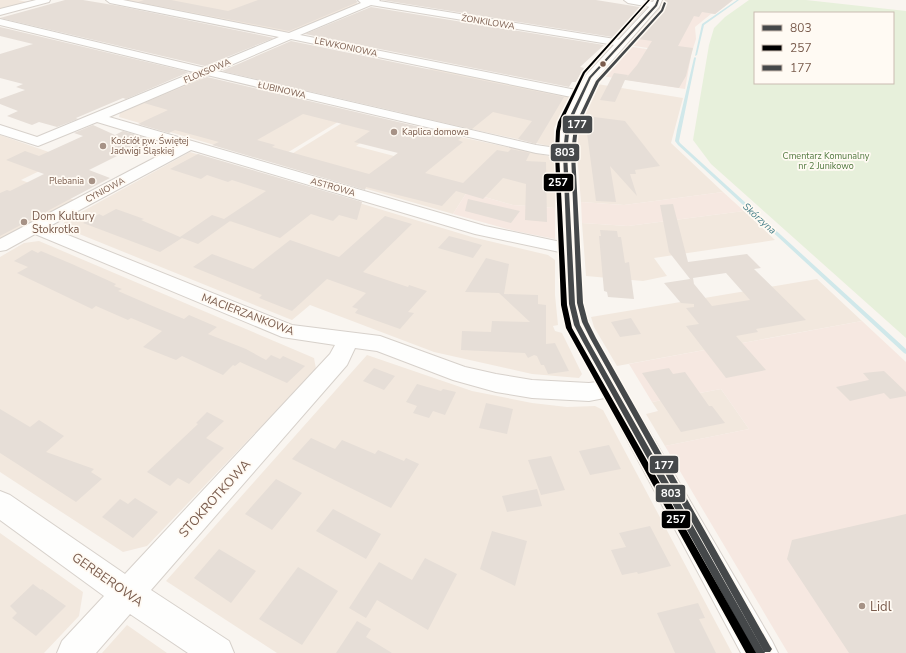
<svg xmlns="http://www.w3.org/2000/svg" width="906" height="653" font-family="'Nunito Sans',sans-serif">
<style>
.residential{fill:#f2e8de}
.commercial{fill:#f6e8e1}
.green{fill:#e7f0db;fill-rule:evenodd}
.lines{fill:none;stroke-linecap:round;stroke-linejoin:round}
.stream{fill:#d0e8ea;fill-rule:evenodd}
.building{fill:#e6ded7;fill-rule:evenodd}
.minor-casing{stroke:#d7d1cb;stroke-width:2}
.tertiary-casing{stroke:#d7d1cb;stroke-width:2}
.minor{fill:#fefefd;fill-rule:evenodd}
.tertiary{fill:#fefefd;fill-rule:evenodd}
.bus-1-casing{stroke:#fffaf3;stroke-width:3}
.bus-2-casing{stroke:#fffaf3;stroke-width:3}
.bus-3-casing{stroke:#fffaf3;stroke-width:3}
.bus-1{fill:#45484a;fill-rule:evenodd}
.bus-2{fill:#000;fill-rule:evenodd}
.bus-3{fill:#45484a;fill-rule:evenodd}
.bus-dot{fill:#7a5c4d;stroke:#fffaf3;stroke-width:1.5}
.poi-dot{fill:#a69286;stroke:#fffaf3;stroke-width:1.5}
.labels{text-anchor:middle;stroke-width:3.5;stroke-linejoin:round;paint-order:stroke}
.far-street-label{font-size:9px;fill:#7a5c4d;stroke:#fffaf3}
.far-poi-label{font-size:9px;fill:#7a5c4d;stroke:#fffaf3;text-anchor:start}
.far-park-label{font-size:9px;fill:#537a41;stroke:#fffaf3}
.far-water-label{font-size:10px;font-style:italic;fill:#437c86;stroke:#fffaf3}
.poi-label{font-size:11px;fill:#7a5c4d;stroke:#fffaf3;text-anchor:start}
.street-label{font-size:11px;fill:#7a5c4d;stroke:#fffaf3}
.near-street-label{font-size:13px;fill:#7a5c4d;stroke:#fffaf3}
.near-poi-label{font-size:13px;fill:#7a5c4d;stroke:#fffaf3;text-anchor:start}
.line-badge{stroke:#fffaf3;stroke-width:1.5}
.badge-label{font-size:11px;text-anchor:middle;font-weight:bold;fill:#fff}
</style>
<rect width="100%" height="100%" fill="#f9f5f0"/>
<path class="residential" d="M0 0H18L28 2 0 10Z
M124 0H342L356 2 358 5 294 31 285 32Z
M432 68 572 97 554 128V147L403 114 406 112 373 104Z
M210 78 351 114 272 162 119 117 120 113 198 79Z
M597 84 683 98 671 143 723 192 624 205 581 202 575 130Z
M355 115 390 123 356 146 394 156 428 130 548 156 555 161V184H553V188H556L555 208 513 205 467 192 453 214 277 163Z
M0 135 66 158 21 180 77 201 0 242Z
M190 152 472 237 548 255 555 260V295L558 325 553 326 555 331 562 333 582 374 579 378 532 374 434 352 310 305 292 320 62 227 65 221Z
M744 211 775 240 654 258 667 276 643 281 586 276 582 223 628 226Z
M39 241 314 358 316 369 147 546 123 552 0 472V257L24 243Z
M817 279 862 321 617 366 594 327 591 317Z
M367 355 472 391 532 403 567 407 595 406 603 410 732 653H277L166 581Z
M721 389 749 429 665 446 646 414 658 411 652 402Z
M0 533 83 592 79 616 44 653H0Z
M127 625 167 653H102Z"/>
<path class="commercial" d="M733 0 715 14H711L695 27 696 39 691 55 629 45 648 22H653Z
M627 46 691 56 685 89 602 76Z
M467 192 513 205 555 208V239L515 231 453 214Z
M723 192 744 211 628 226 582 223 581 202 624 205Z
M862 321 906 362V653H788L665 446 749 429 721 389 652 402 629 364Z"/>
<path class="green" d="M749 0H806L906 11V338L711 164 693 140 709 45 714 28 725 17ZM755 13H893V83H755Z"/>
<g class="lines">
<path class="stream" d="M737 0H739L704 25 697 55 695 56 702 24Z
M695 57 696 58 679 141 680 143 906 349V354L904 353 678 145 675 141 677 130 694 58Z"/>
</g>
<path class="building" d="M65 0H83L119 6 274 38 205 66 0 18Z
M144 0H171L228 11 258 0H356L358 2 289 31 138 2Z
M382 0H596L646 8 620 36H615L612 37Z
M665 0H733L715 14 702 12 699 17 694 16 678 46 693 48 686 76 679 88 625 80 615 102 600 100 614 73 628 75 626 78 637 65 652 41 638 39Z
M371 7 604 45 580 67 584 68 576 82H572L569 87 305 34Z
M0 27 189 72 126 99 123 98 76 118 78 119 57 127 39 122 32 125 7 116 18 111 0 104V99L25 90 16 87 23 84 0 78V54L33 44 0 36Z
M291 41 564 97 536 144 518 139 532 121 493 112 472 129 222 71Z
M207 77 462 137 458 140 463 142 425 173 463 183 497 150 508 152 511 149 530 153 526 161 546 162 547 222 525 220 526 184 503 178 483 199 456 191 442 206 366 187 365 190 212 145 219 142 175 130 169 133 138 124 168 110 144 103ZM303 114 370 131 354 142 398 153 369 174 272 147 275 145 257 140Z
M594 117 625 121 660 166 635 170 636 174H630L637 196 610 166 616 202 596 201 587 133Z
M93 125 115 135 123 131 153 140 133 150 131 149 89 170 110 178 0 236V193L7 190 10 191 44 174 6 160 25 151 39 156 83 136 74 133Z
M198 154 362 202 357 220 339 215 333 221 311 214 280 238 224 219 266 191 232 180 228 182 207 175 201 179 170 169Z
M468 199 520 211 511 223 465 211Z
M673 204 688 262 747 254 761 268 754 269 806 320 756 329 758 332 736 336 766 370 726 378 686 326 699 324 686 308 694 307V304L681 303 664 283 690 279 712 306 750 300 726 273 693 278 694 284 669 252 660 205Z
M116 209 144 219 141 220 180 237 212 215 230 221 198 244 182 238 160 252 83 223 99 214 103 216Z
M385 216 412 224 363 272 408 287 409 285 427 291 408 312 414 313 400 329 355 313 358 309 352 307 366 293 327 279 292 311 259 298 262 295 193 267 212 254 253 269 290 240 339 257Z
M600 230 617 231 618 237H621L625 263 629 262 634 299 608 297 607 292 604 291 599 236H601Z
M449 236 468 241 482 245 473 258 438 248Z
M32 250 38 253 41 251 72 264 116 284 114 286 122 289 118 291 155 307 184 319 189 315 217 327 208 334 246 349 266 360 271 355 280 359 283 356 305 366 287 383 240 362 235 366 233 365 223 375 182 356 176 360 143 347 162 331 131 318 128 320 96 306 92 309 17 273 28 267 14 261Z
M486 258 509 264 504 294 538 295V304L546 305V344L555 343 569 371 548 374 544 365H541L537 356 534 355 528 358 525 353 461 350 462 331 491 332 492 321 530 322 499 293 465 292Z
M631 318 641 334 620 337 611 322Z
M374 368 395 376 384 390 363 381Z
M669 368 673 374 685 372 709 406H712L725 423 681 432 642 373Z
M884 371 906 392V396L890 399 884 393 850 401 836 387 869 380 863 373Z
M417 384 441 391 443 389 456 392 445 415 433 411 429 418 413 413 417 406 406 402Z
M486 403 513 409 507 434 479 428Z
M0 409 30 427 39 420 64 436 46 452 94 469 91 472 102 479 76 502 11 460 0 453Z
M207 412 224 421 206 438 224 448 207 465 189 484 178 478 170 486 147 472 198 424 196 423Z
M311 438 335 449 342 440 375 454 378 450 404 461 406 458 419 464 391 508 292 459Z
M609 445 621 469 590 475 579 451Z
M551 456 565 490 541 495 528 460Z
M276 479 302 493 272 530 245 514Z
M537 489 542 506 507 512 502 496Z
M135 498 158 512 133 538 102 517 120 499 128 504Z
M333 509 381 534 366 559 316 531Z
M906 514V653H849L787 559 792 540Z
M650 526 671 566 638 574 637 572 622 575 611 550 626 547 619 533Z
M492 531 527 541 515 586 480 569Z
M219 549 256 571 231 603 194 578Z
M425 558 457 574 428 630 377 600 366 618 349 608 379 562 412 580Z
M298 567 338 591 302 645 259 619Z
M33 584 41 590 42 589 66 606 36 636 12 618 17 613 10 606Z
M698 603 705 618 699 619 716 653H675L657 613Z
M357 621 371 629 366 637 392 653H336Z"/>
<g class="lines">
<defs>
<path id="minor" d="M36 0H50L49 2 0 15V9Z
M106 0H123L289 33 361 3 358 0H380L379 1 621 40 626 43 621 46 371 5 300 35 581 91 585 92 587 95 585 98 581 99 291 39 217 71 536 145 570 150 572 153 570 156 565 157 536 153 207 75 109 117 485 226 575 245 578 249 575 253 569 254 475 234 191 150 48 227 292 325 380 336 465 367 496 374 532 380 589 383 612 380 620 383 624 389 620 395 589 401 532 398 496 392 453 380 377 351 355 348 347 365 151 590 229 641 234 653H188L130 614 96 653H57L62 641 104 596 0 520V491L10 495 125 574 330 354 335 345 282 337 35 234 6 250 0 251V239L177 146 97 122 38 146 0 134V125L37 137 194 72 0 25V19L205 68 279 37 110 3Z
M624 0H643L659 3 660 5 656 8 628 3Z"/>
<path id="tertiary" d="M654 0H662L659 7 596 79 575 124 573 153 583 304 588 325 597 342 772 641 778 653H741L575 342 566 325 561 304 557 153 561 124 586 75 652 4Z"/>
</defs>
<use href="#minor" class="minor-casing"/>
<use href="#tertiary" class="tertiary-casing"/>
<use href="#minor" class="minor"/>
<use href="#tertiary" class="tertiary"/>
<defs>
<path id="bus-1" d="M657 0H659L657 6 591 78 570 124 567 153 575 304 580 325 589 342 765 653H755L583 342 574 325 569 304 563 153 566 124 589 77 655 5Z"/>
<path id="bus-2" d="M648 0H650L585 73 562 122 560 131 559 153 567 305 572 328 756 653H746L566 328 561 305 555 153 556 131 558 122 583 72Z"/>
<path id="bus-3" d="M664 2 666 3 663 11 599 82 578 127 575 153 583 303 588 322 596 338 770 646 772 649 770 652H764L590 338 582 322 577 303 571 153 574 127 596 81 661 10Z"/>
</defs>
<use href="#bus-1" class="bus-1-casing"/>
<use href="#bus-2" class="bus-2-casing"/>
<use href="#bus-3" class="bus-3-casing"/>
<use href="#bus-1" class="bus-1"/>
<use href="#bus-2" class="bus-2"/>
<use href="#bus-3" class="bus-3"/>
</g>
<circle class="bus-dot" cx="603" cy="64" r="3.5"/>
<g class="poi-dot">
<circle cx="394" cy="132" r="4"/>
<circle cx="103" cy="146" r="4"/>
<circle cx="92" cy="181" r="4"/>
<circle cx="24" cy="222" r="4"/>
<circle cx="862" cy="606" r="4"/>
</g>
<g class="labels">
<g class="far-street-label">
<text transform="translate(488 22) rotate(9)" y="3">ŻONKILOWA</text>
<text transform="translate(346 47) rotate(12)" y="3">LEWKONIOWA</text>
<text transform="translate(207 71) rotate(-23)" y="3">FLOKSOWA</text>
<text transform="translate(282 90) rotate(13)" y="3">ŁUBINOWA</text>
<text transform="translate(333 187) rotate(16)" y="3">ASTROWA</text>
<text transform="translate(105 190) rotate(-28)" y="3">CYNIOWA</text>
</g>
<g class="far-poi-label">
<text x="402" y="135">Kaplica domowa</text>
<text x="111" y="144">Kościół pw. Świętej<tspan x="111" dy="10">Jadwigi Śląskiej</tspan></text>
<text x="84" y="184" text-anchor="end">Plebania</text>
</g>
<g class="far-park-label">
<text x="826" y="159">Cmentarz Komunalny<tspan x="826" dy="10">nr 2 Junikowo</tspan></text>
</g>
<g class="far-water-label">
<text transform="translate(760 218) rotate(42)" y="4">Skórzyna</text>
</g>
<g class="poi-label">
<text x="32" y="220">Dom Kultury<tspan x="32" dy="13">Stokrotka</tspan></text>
</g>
<g class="street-label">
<text transform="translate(248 314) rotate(21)" y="4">MACIERZANKOWA</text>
</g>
<g class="near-street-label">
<text transform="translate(214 498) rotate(-48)" y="5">STOKROTKOWA</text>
<text transform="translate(108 579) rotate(35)" y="5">GERBEROWA</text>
</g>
<g class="near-poi-label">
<text x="870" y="611">Lidl</text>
</g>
</g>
<g class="line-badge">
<rect x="562" y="115" width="31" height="19" rx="4" fill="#45484a"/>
<rect x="550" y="143" width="30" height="19" rx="4" fill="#45484a"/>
<rect x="543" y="173" width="31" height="19" rx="4" fill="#000"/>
<rect x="649" y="455" width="30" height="19" rx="4" fill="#45484a"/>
<rect x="655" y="484" width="31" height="19" rx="4" fill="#45484a"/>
<rect x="661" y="510" width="30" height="19" rx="4" fill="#000"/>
</g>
<g class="badge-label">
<text x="577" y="128">177</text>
<text x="565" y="156">803</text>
<text x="558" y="186">257</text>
<text x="664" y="469">177</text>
<text x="671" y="497">803</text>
<text x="676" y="523">257</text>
</g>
<rect x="754" y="12" width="140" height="72" fill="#fffaf3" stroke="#cabbb1"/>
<rect x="762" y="25" width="20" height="6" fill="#45484a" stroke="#cabbb1"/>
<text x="790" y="32" font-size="12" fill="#7a5c4d">803</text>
<rect x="762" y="45" width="20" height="6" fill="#000000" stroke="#cabbb1"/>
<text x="790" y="52" font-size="12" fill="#7a5c4d">257</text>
<rect x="762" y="65" width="20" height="6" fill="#45484a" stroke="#cabbb1"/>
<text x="790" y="72" font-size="12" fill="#7a5c4d">177</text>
</svg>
